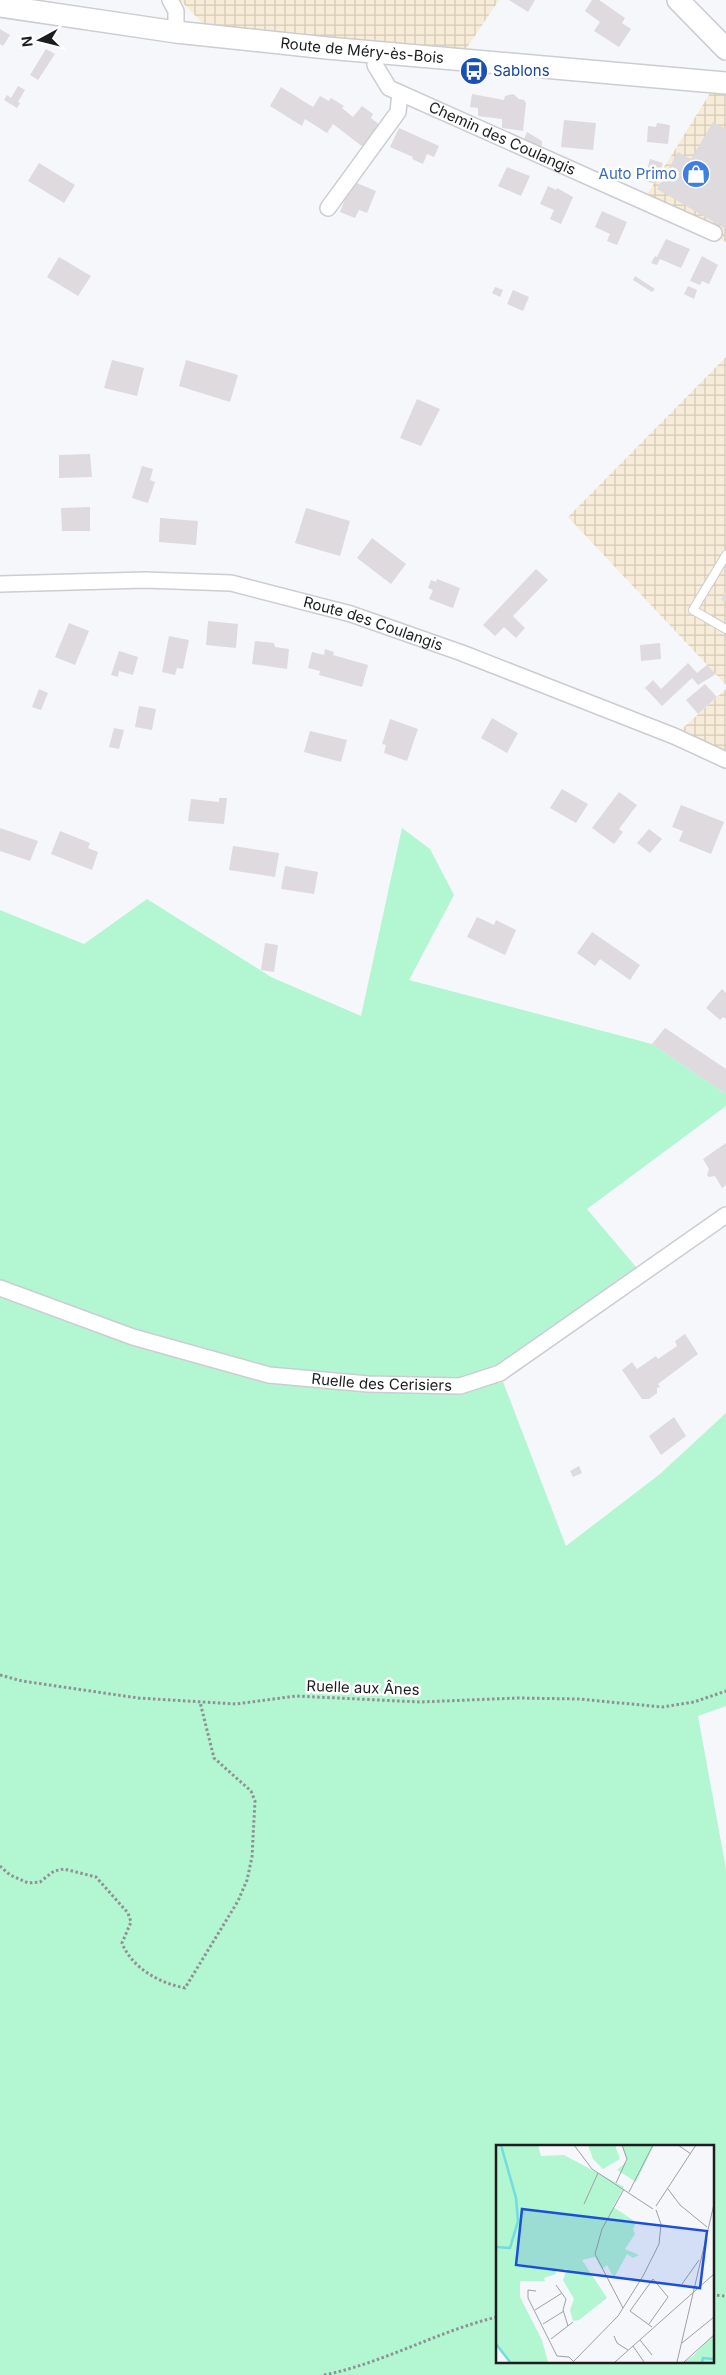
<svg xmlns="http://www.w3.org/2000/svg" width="726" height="2375" font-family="Inter,sans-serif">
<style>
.industrial{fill:url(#industrial-grid)}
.green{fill:#b2f6d2;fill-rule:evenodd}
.building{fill:#dfdadd}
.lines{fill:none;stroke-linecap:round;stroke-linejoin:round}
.lane-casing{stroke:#cbcdd1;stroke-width:10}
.street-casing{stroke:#cbcdd1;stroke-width:18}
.secondary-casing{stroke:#cbcdd1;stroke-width:24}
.path{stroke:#909194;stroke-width:3;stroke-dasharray:2.5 2.5;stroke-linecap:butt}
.lane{stroke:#fff;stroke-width:8}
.street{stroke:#fff;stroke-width:15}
.secondary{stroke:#fff;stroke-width:21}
.labels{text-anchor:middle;stroke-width:5;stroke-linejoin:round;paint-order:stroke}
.street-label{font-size:15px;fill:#1c1d1e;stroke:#fff}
.transit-label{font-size:15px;fill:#164399;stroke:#fff;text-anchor:start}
.shop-label{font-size:15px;fill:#366cbe;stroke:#fff;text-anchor:end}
.inset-river{fill:none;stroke:#72dce0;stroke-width:2.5}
.inset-road{fill:none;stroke:#9ea0a3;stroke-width:1}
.view{fill:#1d4ed8;fill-opacity:0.15;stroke:#1d4ed8;stroke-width:2.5}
.inset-edge{fill:none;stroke:#1c1d1e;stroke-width:2.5}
</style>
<defs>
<pattern id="industrial-grid" width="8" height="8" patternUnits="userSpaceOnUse" patternTransform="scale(1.25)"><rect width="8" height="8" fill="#f7ecd7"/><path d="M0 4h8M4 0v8" fill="none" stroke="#d3cab8"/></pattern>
</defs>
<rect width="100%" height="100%" fill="#f5f7fb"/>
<path class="industrial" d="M180 0H499L460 58 216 37Z
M717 82 726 83V242L643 201Z
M726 357V685L568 517Z
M726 689V760L674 736Z"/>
<path class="green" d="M402 828 430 849 454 895 409 980 652 1044 726 1094V1106L587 1209 642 1274 500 1374 566 1546 660 1474 726 1413V1706L698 1716 726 1869V2375H0V910L84 944 147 899 271 977 361 1016ZM497 2146H712V2361H497Z"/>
<path class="building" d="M509 0H535L528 12Z
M592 0H599L625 18 622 23 631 29 619 47 594 31 600 22 585 11Z
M0 29 10 35 3 46 0 44Z
M46 49 55 54 38 80 30 75Z
M18 86 25 90 18 102 20 103 17 108 4 100 7 95 11 98Z
M281 87 313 107 320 96 329 101 331 98 344 106 342 108 353 117 362 106 373 114 371 118 380 125 363 147 333 124 327 133 305 119 302 126 270 106Z
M472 94 504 100 505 96 513 94 519 99 524 100 526 103 523 131 502 128V119L478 116V108L470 107Z
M564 120 596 123 593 150 561 147Z
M713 122 726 129V229L657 189 678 152 691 159Z
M657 123 670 125 668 144 647 142 648 126 656 127Z
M399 128 439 146 434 157 427 154 423 164 412 159 413 157 390 147Z
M527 132 542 141 541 153 522 144Z
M650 159 663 163 656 184 644 181Z
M39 163 75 185 64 203 28 181Z
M507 167 530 176 521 196 498 186Z
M352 181 376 191 367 213 359 210 355 218 340 212Z
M548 186 556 190 557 188 573 197 561 224 550 219 554 210 540 204Z
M602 211 627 222 617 245 607 241 610 234 595 227Z
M666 239 690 249 681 268 660 259 657 265 651 263 655 256 657 257Z
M702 256 718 265 709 284 702 281 700 285 690 281Z
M59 257 91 276 78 296 47 277Z
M635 276 655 289 652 292 633 280Z
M688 286 697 290 694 299 684 294Z
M495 287 503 290 500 297 492 293Z
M513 290 529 297 523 311 507 304Z
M112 360 144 368 137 396 104 388Z
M186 360 238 375 230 402 179 386Z
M417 399 440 409 421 446 400 438Z
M90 454 92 477 59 478V455Z
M142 466 153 469 150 480 155 482 148 503 132 498Z
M90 507V531H62L61 508Z
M306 508 350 521 340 556 295 543Z
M160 518 198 521 196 545 159 542Z
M372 538 406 564 391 584 357 558Z
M536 569 548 580 513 616 525 628 516 638 504 627 495 636 483 625Z
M437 579 460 588 453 608 429 599 433 590 428 588 431 580 436 582Z
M726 591V602L721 600Z
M208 621 238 624 236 648 206 645Z
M69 623 89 631 75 665 55 657Z
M169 636 189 640 183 669 177 668 175 675 162 672Z
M255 641 274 643 275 647 289 649 287 669 252 664Z
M660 643 661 659 641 661 640 645Z
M325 649 334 652 333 655 368 665 362 687 319 675 320 671 308 668 312 652 324 655Z
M119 651 138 657 133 675 119 671 118 677 111 675Z
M688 663 697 673 707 665 716 674 698 685 692 678 662 706 645 688 653 680 661 689Z
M705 684 717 697 698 714 686 700Z
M39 689 48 693 41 710 32 707Z
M139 706 156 709 152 730 135 727Z
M492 718 518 733 507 753 481 738Z
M390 719 418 729 407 761 384 753 386 745 382 744Z
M114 728 124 730 119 749 109 747Z
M310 731 347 740 341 762 304 752Z
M562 789 588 804 576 823 550 808Z
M619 792 637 805 619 829 623 832 614 844 592 828Z
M219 798H227L224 824 188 821 191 799 219 802Z
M681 805 724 822 711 854 679 841 683 831 672 827Z
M0 828 38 841 30 861 0 851Z
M649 829 662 839 650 853 637 843Z
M60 831 90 843 88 848 98 852 92 870 51 854Z
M233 846 279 853 275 877 229 870Z
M285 866 318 872 314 894 281 889Z
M477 917 494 925 496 920 516 930 505 955 467 937Z
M592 932 640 965 630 980 600 959 595 966 577 953Z
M265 943 278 945 274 972 261 970Z
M722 989 726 993V1019L723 1017 720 1020 706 1008Z
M665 1028 726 1069V1094L652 1044Z
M726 1143V1185L722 1188 715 1176 709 1177 707 1175 709 1169 703 1159Z
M685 1334 698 1354 658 1384 660 1387 657 1388V1393L649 1399H642L622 1370 632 1362 637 1369 656 1356 658 1359 677 1346 675 1341Z
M674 1417 686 1436 661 1455 649 1436Z
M579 1466 582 1473 573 1477 570 1471Z"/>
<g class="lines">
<defs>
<path id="lane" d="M726 555 693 610 726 629"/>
<g id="street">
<path d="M170 0 176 11V32"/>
<path id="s1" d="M377 52 375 65 389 88 714 233"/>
<path d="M328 208 398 112 400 93"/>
<path id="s2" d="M0 584 145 580 231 583 351 614 462 653 674 736 726 760"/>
<path id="s3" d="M0 1288 133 1337 269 1375 368 1384 460 1386 500 1373 726 1215"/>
</g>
<g id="secondary">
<path d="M678 0 726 49"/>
<path id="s4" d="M0 6 176 32 327 48 726 83"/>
</g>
</defs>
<use href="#lane" class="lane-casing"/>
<use href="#street" class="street-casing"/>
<use href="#secondary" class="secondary-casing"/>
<path class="path" d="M0 1675 22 1681 138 1698 236 1704 296 1696 420 1702 518 1698 579 1699 662 1707 694 1702 726 1691
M0 1866 10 1875 28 1883 40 1882 54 1871 64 1869 96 1877 128 1913 131 1922 122 1943C132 1968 159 1983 185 1988L238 1901 247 1880 252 1857 254 1819 255 1801 251 1791 214 1758 200 1702
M712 2295 726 2296
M324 2375C384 2363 438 2331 497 2317"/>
<use href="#lane" class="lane"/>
<use href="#street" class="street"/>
<use href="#secondary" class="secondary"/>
</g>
<defs>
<symbol id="bus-disc" viewBox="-11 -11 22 22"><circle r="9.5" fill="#1a4fb4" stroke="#fff"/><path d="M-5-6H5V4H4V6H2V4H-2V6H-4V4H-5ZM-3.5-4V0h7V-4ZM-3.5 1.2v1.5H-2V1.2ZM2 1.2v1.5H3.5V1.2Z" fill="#fff"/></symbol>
<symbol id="shop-disc" viewBox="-11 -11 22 22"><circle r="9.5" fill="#3f7fe0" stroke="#fff"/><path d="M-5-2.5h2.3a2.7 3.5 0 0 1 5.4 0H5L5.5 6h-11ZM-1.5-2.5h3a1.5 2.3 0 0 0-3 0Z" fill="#fff"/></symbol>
</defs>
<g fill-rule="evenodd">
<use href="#bus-disc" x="458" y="55" width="32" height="32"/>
<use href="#shop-disc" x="680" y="158" width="32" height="32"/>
</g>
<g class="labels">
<g class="street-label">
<text dy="5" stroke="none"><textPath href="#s4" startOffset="365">Route de Méry-ès-Bois</textPath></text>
<text dy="5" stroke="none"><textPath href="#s1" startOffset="164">Chemin des Coulangis</textPath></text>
<text dy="5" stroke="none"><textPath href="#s2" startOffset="379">Route des Coulangis</textPath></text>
<text dy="5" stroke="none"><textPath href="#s3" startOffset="396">Ruelle des Cerisiers</textPath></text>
<text transform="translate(363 1688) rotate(2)" y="5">Ruelle aux Ânes</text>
</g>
<g class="transit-label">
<text x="493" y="76">Sablons</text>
</g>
<g class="shop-label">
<text x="677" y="179">Auto Primo</text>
</g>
</g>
<g transform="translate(496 2145)">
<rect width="218" height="218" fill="#f5f7fb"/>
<path d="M0 0H42L45 11 68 10 128 42 117 62 140 77 137 84 139 89 129 104 143 110 137 113 131 109 118 133 111 120 106 124 99 112 86 115 111 153 83 175 77 176 74 165 78 154 67 135 71 124 59 125 60 129 48 133 49 136H24V152L46 195 52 217H14L0 199ZM92 0H119L124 14 107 24 97 14ZM126 0H158L140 37 121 25 131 16ZM217 190V217H188L197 211Z" fill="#b2f6d2"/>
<path class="inset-river" d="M0 102 14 103 22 76 20 53 5 0M0 199 14 217M206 217 207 213 218 214"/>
<path class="inset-road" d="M78 0 96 24 157 64M182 0 195 9M120 38 131 14 126 0M172 44 184 60 211 82M133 47 157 0M88 59 102 28M160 61 200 0M186 139 203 115M60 140 70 154 67 165 72 181M40 146 32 145V153L61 211 73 212 77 216M127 163 99 109 106 84 128 44M39 165 66 148M47 179 68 166M153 179 172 152 157 134 134 166 156 182M118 191 121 198 132 205M55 194 77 177M144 195 156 210M186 198 218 172M137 201 148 217M77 217 122 171 147 131 163 99 165 79 160 65M119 217 218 129M181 217 218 59M188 217 218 190"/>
<path class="view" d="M26 64 211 86 204 143 20 120Z"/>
<rect width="218" height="218" class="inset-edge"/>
</g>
<g transform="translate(40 40) rotate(263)" stroke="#ffffff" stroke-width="4" paint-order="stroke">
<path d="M0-4L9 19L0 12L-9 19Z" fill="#1c1d1e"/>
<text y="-8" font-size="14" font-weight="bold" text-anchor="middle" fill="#1c1d1e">N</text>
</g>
</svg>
